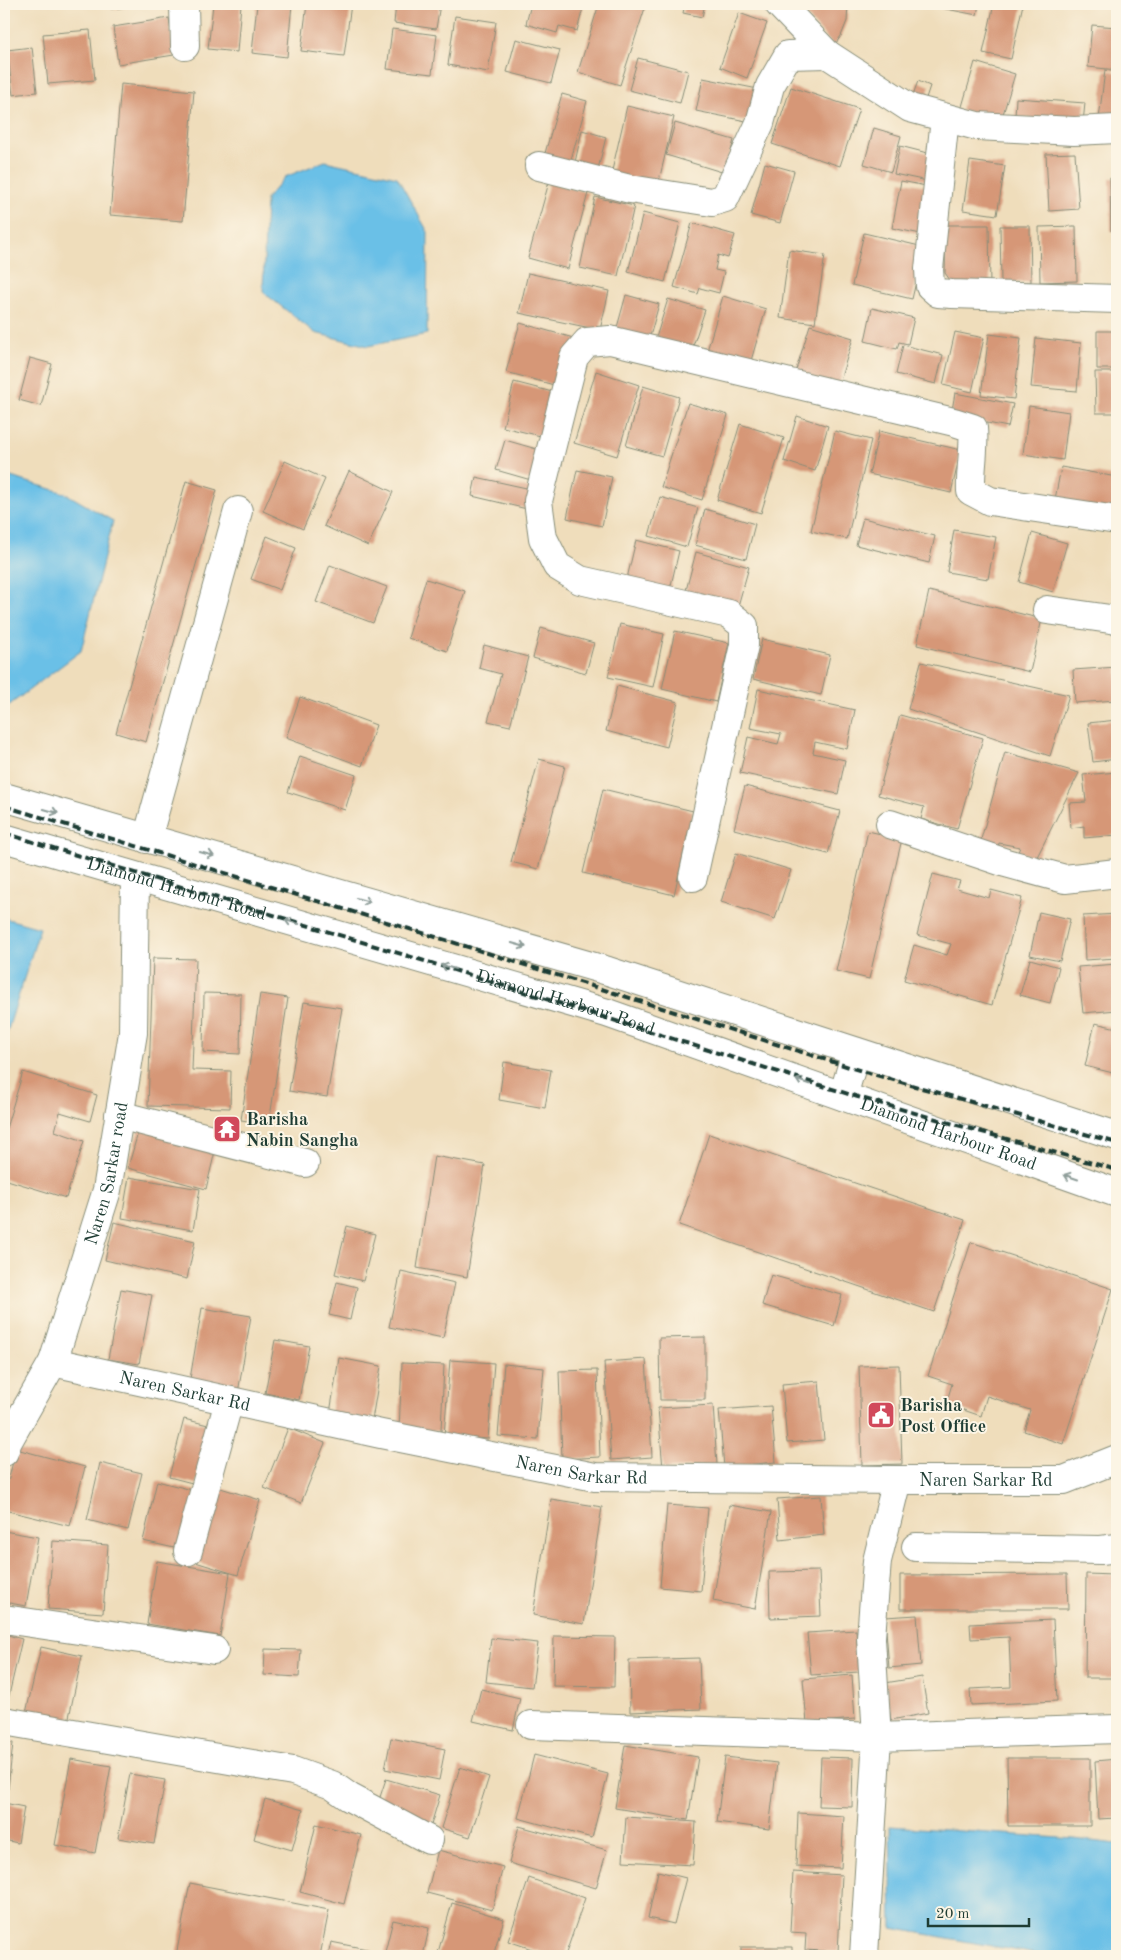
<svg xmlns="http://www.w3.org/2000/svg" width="1121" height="1960" font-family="'Old Standard TT',serif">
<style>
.water{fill:#6ac0e7;stroke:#447e8e}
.building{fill:#d69777}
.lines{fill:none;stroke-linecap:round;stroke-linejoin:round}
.minor-casing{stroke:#878d78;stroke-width:30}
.highway-casing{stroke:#878d78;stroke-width:30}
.minor{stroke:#fff;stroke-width:28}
.highway{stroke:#fff;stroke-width:28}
.rail{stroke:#1f3d34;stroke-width:4;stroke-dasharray:8 4;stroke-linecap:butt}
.oneway{stroke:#8f9e9a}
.labels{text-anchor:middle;stroke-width:4;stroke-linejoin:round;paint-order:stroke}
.street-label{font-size:18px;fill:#1f3d34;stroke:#fcf5e5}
.poi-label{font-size:18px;font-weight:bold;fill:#1f3d34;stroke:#fcf5e5;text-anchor:start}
</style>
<rect width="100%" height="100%" fill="#fcf5e5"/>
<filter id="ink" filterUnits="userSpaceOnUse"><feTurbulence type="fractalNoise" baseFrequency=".02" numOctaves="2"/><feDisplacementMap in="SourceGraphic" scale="10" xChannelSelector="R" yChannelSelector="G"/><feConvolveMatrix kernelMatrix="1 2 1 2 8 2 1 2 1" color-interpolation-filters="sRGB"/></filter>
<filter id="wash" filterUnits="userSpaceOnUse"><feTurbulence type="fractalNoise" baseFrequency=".0096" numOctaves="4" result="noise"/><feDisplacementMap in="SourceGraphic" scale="20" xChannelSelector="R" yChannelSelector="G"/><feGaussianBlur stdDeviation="1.12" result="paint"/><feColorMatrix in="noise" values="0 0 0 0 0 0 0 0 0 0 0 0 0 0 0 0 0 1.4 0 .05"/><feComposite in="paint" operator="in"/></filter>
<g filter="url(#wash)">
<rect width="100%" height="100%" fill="#efddbb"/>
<path class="water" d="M325 161 397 177 428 232 427 334 368 346 315 333 263 292 266 199 285 177Z
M4 475 65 493 113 521 81 651 4 709Z
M4 918 40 928 4 1042Z
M890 1826 1074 1839 1117 1844V1956H1047L892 1928Z"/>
<g id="blocks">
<path class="building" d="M110 4H144V5L111 9Z
M213 4H241L237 52 208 49Z
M257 4H292L287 57 252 53Z
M307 4H351L344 56 301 51Z
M396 4H440L436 29 394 23Z
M531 4H584L577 31 559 26 557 33 526 24Z
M599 4H633L645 8 620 85 578 72Z
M685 4H705L702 17 683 13Z
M807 4H848L847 21 841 36 836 43 833 45 805 14Z
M942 4H979L977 15 941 8Z
M994 4H1023L1011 59 983 53Z
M739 13 767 23 747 78 720 67Z
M455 16 496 22 488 72 448 65Z
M169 18 174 55 118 64 113 27Z
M1092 25 1117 27V70L1088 67Z
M392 29 437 35 432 74 387 69Z
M90 30 95 80 48 84 43 34Z
M516 39 560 50 551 83 507 72Z
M32 47 37 92 13 95 7 50Z
M638 58 688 71 680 103 629 90Z
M975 62 1015 74 1001 121 961 110Z
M1105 70 1117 72V121L1099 119Z
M703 78 758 89 751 122 696 111Z
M918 81 930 86 923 107 910 103Z
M121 84 194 91 183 221 110 215Z
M791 87 859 109 840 166 772 144Z
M562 94 587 101 569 167 543 160Z
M1016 98 1085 103 1083 123 1015 117Z
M627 106 674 117 658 185 611 175Z
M675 123 734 140 725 173 666 155Z
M874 128 901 136 891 172 864 164Z
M582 130 606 137 597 173 574 167Z
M900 146 935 155 932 182 894 174Z
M1075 153 1079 209 1049 211 1046 154Z
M970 161 1005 166 997 215 963 210Z
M765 163 794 171 780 223 751 215Z
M1110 178H1117V231H1111Z
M901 181 931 187 921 234 892 228Z
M549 182 588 193 568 269 528 258Z
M595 197 634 206 618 276 580 268Z
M643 213 680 223 665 282 628 272Z
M692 223 735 235 728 258 718 255 715 270 724 272 719 293 700 288 698 294 674 287Z
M946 225H989L990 286 955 287 945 273Z
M1000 226H1030L1031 282H1001Z
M1076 226 1077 281 1040 282 1039 227Z
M864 233 924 247 912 299 852 285Z
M789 250 825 255 815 323 780 318Z
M528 273 609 291 600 330 519 313Z
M626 295 659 304 649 340 616 331Z
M723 296 766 309 750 364 707 351Z
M668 299 705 310 691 352 655 341Z
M872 308 914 318 908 344 899 342 897 349 865 341Z
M520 323 577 339 565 388 506 372Z
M810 325 853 338 838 387 795 373Z
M1097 331H1117V369H1097Z
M955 332 984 338 972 392 943 385Z
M989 334 1021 338 1014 399 981 395Z
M1036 338 1081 343 1077 391 1031 387Z
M903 345 943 355 936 384 896 374Z
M30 358 52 364 41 406 19 400Z
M596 371 639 385 617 456 574 443Z
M1095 372H1117V413H1096Z
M514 382 560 394 549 438 503 427Z
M643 386 679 397 662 456 626 446Z
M955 393 1013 404 1008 427 951 416Z
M688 403 728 415 702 500 661 487Z
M1029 406 1069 412 1063 460 1023 454Z
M797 416 828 426 815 471 784 461Z
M740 424 784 438 761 513 717 500Z
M835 431 871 440 847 539 811 531Z
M879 431 961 450 951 493 869 474Z
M505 440 547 452 538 482 496 470Z
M285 461 325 479 303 529 263 511Z
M1061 467 1117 477V516L1054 505Z
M577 470 612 477 602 526 567 518Z
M349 471 393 492 368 546 324 526Z
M476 477 531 489 527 509 472 496Z
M186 481 217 490 146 742 116 733Z
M660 497 698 508 687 547 649 536Z
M705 509 755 524 746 559 695 545Z
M863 518 935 536 929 563 856 545Z
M954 530 996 537 988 579 947 572Z
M1032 533 1067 543 1053 592 1019 582Z
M267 536 296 548 280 590 251 579Z
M636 540 679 551 668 598 625 587Z
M696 552 749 567 736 613 684 598Z
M330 565 387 587 373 623 316 602Z
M426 579 465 591 447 651 408 638Z
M929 591 1042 619 1030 672 917 645Z
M620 624 664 634 653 687 608 677Z
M541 628 594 643 586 673 533 658Z
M675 631 729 643 716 702 662 689Z
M762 639 830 655 821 695 753 679Z
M484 645 528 657 510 726 488 721 501 674 479 668Z
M921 662 1069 695 1050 756 908 709Z
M1117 667V700L1075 703 1073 670Z
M617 686 678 702 667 747 606 731Z
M758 689 855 710 847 749 815 742 813 753 845 760 838 794 740 773 748 737 778 744 781 734 750 728Z
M300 697 376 725 362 766 286 738Z
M900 715 983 738 957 829 921 819 924 807 878 795Z
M1117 720V759L1093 762 1088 723Z
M1005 752 1079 773 1037 857 1018 852 1020 847 999 843 998 847 980 843Z
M300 756 356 775 345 810 288 792Z
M539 759 565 766 538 869 511 862Z
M1117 772V815H1115L1117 835 1084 838V826L1071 828 1069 803 1086 802 1083 775Z
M745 786 840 811 828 854 734 829Z
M603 789 693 811 674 895 583 873Z
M868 831 902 839 869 979 836 971Z
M736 853 791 870 775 919 721 902Z
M933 874 960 881 957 889 989 898 991 890 1022 898 992 1005 904 980 914 945 947 955 951 944 917 935Z
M1039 912 1070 919 1060 961 1030 955Z
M1117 914V958L1085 960 1083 916Z
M153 958 196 959 192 1070 231 1071 230 1108 148 1106Z
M1030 959 1059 967 1050 1003 1020 995Z
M1117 964V1010L1083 1013 1078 967Z
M204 993 241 994 240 1054 203 1052Z
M260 994 288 998 269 1124 241 1120Z
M304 1002 342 1008 327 1097 289 1091Z
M1095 1023 1117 1028V1074L1085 1066Z
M504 1062 551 1070 545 1108 499 1100Z
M23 1072 97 1095 90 1121 60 1112 55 1131 84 1141 66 1198 4 1179V1135Z
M139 1129 216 1147 206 1189 128 1168Z
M709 1134 965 1220 934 1312 679 1225Z
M434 1156 485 1165 467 1277 417 1268Z
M129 1177 200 1189 193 1230 122 1218Z
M114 1222 195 1241 187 1279 105 1260Z
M347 1226 375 1234 363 1281 335 1274Z
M971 1242 1113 1289 1063 1444 1024 1431 1030 1410 987 1396 981 1416 946 1404 952 1384 928 1376Z
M401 1271 455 1283 443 1338 389 1327Z
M771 1275 842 1295 834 1326 762 1305Z
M337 1282 357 1287 350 1320 329 1315Z
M121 1289 152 1295 139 1364 108 1359Z
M202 1308 251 1316 238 1393 189 1385Z
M705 1337V1400H660L659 1338Z
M275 1340 309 1346 299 1400 265 1393Z
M339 1358 381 1366 372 1420 330 1413Z
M646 1359 652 1457 611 1460 604 1362Z
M450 1360 494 1363 488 1439 444 1436Z
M402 1363 444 1365 441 1431 399 1430Z
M504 1364 544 1368 538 1439 498 1436Z
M899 1365 902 1464 862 1465 859 1366Z
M597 1370 600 1457 562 1459 559 1371Z
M819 1381 824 1440 787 1443 782 1384Z
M713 1405 717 1465 663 1469 658 1408Z
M771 1406 776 1462 724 1467 719 1410Z
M184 1419 212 1426 196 1484 169 1477Z
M288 1428 325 1443 301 1503 264 1488Z
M16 1449 85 1467 70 1526 4 1510V1499Z
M100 1463 142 1473 128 1530 87 1520Z
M157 1481 196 1491 183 1550 143 1541Z
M214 1486 260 1500 238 1575 192 1561Z
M821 1496 824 1535 780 1540 777 1499Z
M551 1499 602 1507 584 1624 533 1615Z
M667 1505 708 1508 701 1591 660 1587Z
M729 1505 771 1512 755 1609 713 1601Z
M4 1531 38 1537 26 1606 4 1602Z
M53 1541 108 1545 103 1613 48 1609Z
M157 1561 230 1573 220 1636 147 1624Z
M819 1571 821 1616 770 1618 769 1572Z
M1067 1574 1068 1609H900V1575Z
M1086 1574 1114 1575V1605H1117V1622H1114V1643H1117V1678H1085Z
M917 1615 921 1665 889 1668 885 1617Z
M1053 1620 1057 1701 971 1705 970 1689 1011 1687 1009 1637 971 1639 970 1624Z
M856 1630 859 1672 811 1675 807 1633Z
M4 1634 22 1639 6 1708H4Z
M554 1636 615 1637 614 1687 553 1686Z
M491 1638 538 1643 532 1687 486 1682Z
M41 1647 82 1656 68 1722 26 1713Z
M265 1649 301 1650 299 1677 264 1675Z
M699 1658 701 1709 630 1712 629 1660Z
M852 1675 855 1719 807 1723 803 1679Z
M922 1677 928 1713 891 1720 885 1683Z
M481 1689 520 1698 513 1730 473 1721Z
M391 1738 445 1749 439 1780 385 1769Z
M4 1742 13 1743 8 1789H4Z
M625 1745 698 1757 688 1820 615 1808Z
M534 1755 608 1774 592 1838 518 1818Z
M725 1757 777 1763 769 1829 717 1822Z
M821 1757 853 1758 852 1807 819 1806Z
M1007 1758H1090V1826H1008Z
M71 1759 111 1766 95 1853 55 1845Z
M1117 1759V1818L1098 1819 1095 1761Z
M460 1767 489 1777 470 1837 441 1828Z
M130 1774 165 1780 154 1844 118 1838Z
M386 1779 440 1795 431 1825 376 1809Z
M265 1799 303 1810 292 1850 254 1839Z
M4 1803 24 1807 18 1843 4 1840Z
M798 1813 844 1816 841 1868 796 1866Z
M626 1817 696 1822 693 1865 623 1861Z
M316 1824 361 1835 344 1904 300 1892Z
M519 1826 607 1850 596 1888 509 1863Z
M438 1850 503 1867 492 1910 427 1893Z
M658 1871 686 1878 674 1924 648 1918Z
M793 1872 842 1875 838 1952 805 1950 806 1933 790 1932Z
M529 1878 585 1898 565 1956H553L508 1941Z
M190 1883 329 1910 320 1956H176Z
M452 1903 504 1919 493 1956H437Z
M393 1920 429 1928 423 1956H384Z
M331 1942 372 1950 371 1956H328Z
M741 1947H792V1956H741Z"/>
</g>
</g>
<g filter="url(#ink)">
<use href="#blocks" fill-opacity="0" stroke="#878d78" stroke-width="1"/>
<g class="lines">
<defs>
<g id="minor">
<path d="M184 4 185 46"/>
<path d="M779 4 827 54 910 108 977 126 1074 131 1117 129"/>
<path d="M945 118 929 269 930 286 938 293 952 294 1117 299"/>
<path d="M539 166 630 189 712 202 725 198 760 123 770 86 788 55 827 54"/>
<path d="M1047 610 1117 620"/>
<path d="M890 824 1006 863 1065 879 1117 873"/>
<path d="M147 839 238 511"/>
<path d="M693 877 744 645V626L729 614 580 580 557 566 543 538 538 501 574 357 587 342 610 340 954 422 973 428C975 449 970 470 971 491L990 501 1117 520"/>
<path d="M119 1115 305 1163"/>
<path id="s1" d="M53 1362 381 1434 595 1477 897 1480H1064L1117 1459"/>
<path id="s2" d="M4 1452 8 1441 53 1362 107 1190 133 1033 135 877"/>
<path d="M916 1547 1101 1550 1117 1548"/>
<path d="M188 1551 229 1401"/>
<path d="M4 1619 214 1650"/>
<path d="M4 1721 293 1771 332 1785 349 1797 429 1840"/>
<path d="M531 1725 877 1737 1117 1729"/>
<path d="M864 1956 877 1737 871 1638 873 1611 877 1561 897 1480"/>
</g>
<g id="highway">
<path d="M4 797 608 971 1117 1136"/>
<path id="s3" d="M4 838 607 1013 1117 1193"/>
<path d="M843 1096 856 1052"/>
</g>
</defs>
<use href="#minor" class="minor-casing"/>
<use href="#highway" class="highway-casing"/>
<use href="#minor" class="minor"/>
<use href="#highway" class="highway"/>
<path class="rail" d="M4 806 449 941 865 1072 1117 1143
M4 833 441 966 858 1097 1117 1170"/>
</g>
<defs><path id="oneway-shaft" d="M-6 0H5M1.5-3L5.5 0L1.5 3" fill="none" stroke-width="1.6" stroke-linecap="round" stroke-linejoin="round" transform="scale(1.25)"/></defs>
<g class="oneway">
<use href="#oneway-shaft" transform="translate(51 811) rotate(16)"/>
<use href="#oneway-shaft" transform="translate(207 854) rotate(16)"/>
<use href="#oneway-shaft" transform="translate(363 900) rotate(16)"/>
<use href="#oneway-shaft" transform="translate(292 922) rotate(-164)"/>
<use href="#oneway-shaft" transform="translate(519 945) rotate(16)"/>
<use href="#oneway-shaft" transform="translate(448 967) rotate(-164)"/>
<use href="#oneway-shaft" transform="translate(803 1082) rotate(-161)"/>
<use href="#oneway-shaft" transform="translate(1071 1177) rotate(-161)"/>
</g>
</g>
<defs>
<symbol id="temple-square" viewBox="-11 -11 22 22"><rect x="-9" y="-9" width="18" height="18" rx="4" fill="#d1495b" stroke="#fcf5e5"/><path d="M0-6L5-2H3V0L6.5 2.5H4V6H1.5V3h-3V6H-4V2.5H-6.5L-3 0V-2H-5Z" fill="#fff"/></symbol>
<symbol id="civic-square" viewBox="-11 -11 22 22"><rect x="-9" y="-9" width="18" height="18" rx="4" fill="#d1495b" stroke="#fcf5e5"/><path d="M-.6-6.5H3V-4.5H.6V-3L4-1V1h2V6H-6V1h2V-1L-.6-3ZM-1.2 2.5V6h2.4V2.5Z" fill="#fff"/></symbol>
</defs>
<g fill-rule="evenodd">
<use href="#temple-square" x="211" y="1113" width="32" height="32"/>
<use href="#civic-square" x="865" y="1399" width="32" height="32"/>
</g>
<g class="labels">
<g class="street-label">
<text dy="6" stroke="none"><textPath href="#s3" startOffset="180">Diamond Harbour Road</textPath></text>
<text dy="6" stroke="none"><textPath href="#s3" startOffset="585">Diamond Harbour Road</textPath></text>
<text dy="6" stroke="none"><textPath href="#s3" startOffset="990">Diamond Harbour Road</textPath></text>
<text dy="6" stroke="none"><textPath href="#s2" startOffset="299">Naren Sarkar road</textPath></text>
<text dy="6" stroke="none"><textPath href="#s1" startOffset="135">Naren Sarkar Rd</textPath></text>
<text dy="6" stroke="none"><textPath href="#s1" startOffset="540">Naren Sarkar Rd</textPath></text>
<text dy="6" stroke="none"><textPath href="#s1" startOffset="945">Naren Sarkar Rd</textPath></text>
</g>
<g class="poi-label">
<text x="246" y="1125">Barisha<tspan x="246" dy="21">Nabin Sangha</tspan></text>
<text x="900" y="1411">Barisha<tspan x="900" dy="21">Post Office</tspan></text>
</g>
</g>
<rect width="1121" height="1960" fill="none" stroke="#fcf5e5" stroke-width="20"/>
<path d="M928 1918v8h101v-8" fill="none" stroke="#1f3d34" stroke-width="2.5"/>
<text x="936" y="1918" font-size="15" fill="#1f3d34" stroke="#fcf5e5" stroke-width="4" paint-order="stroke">20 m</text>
</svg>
